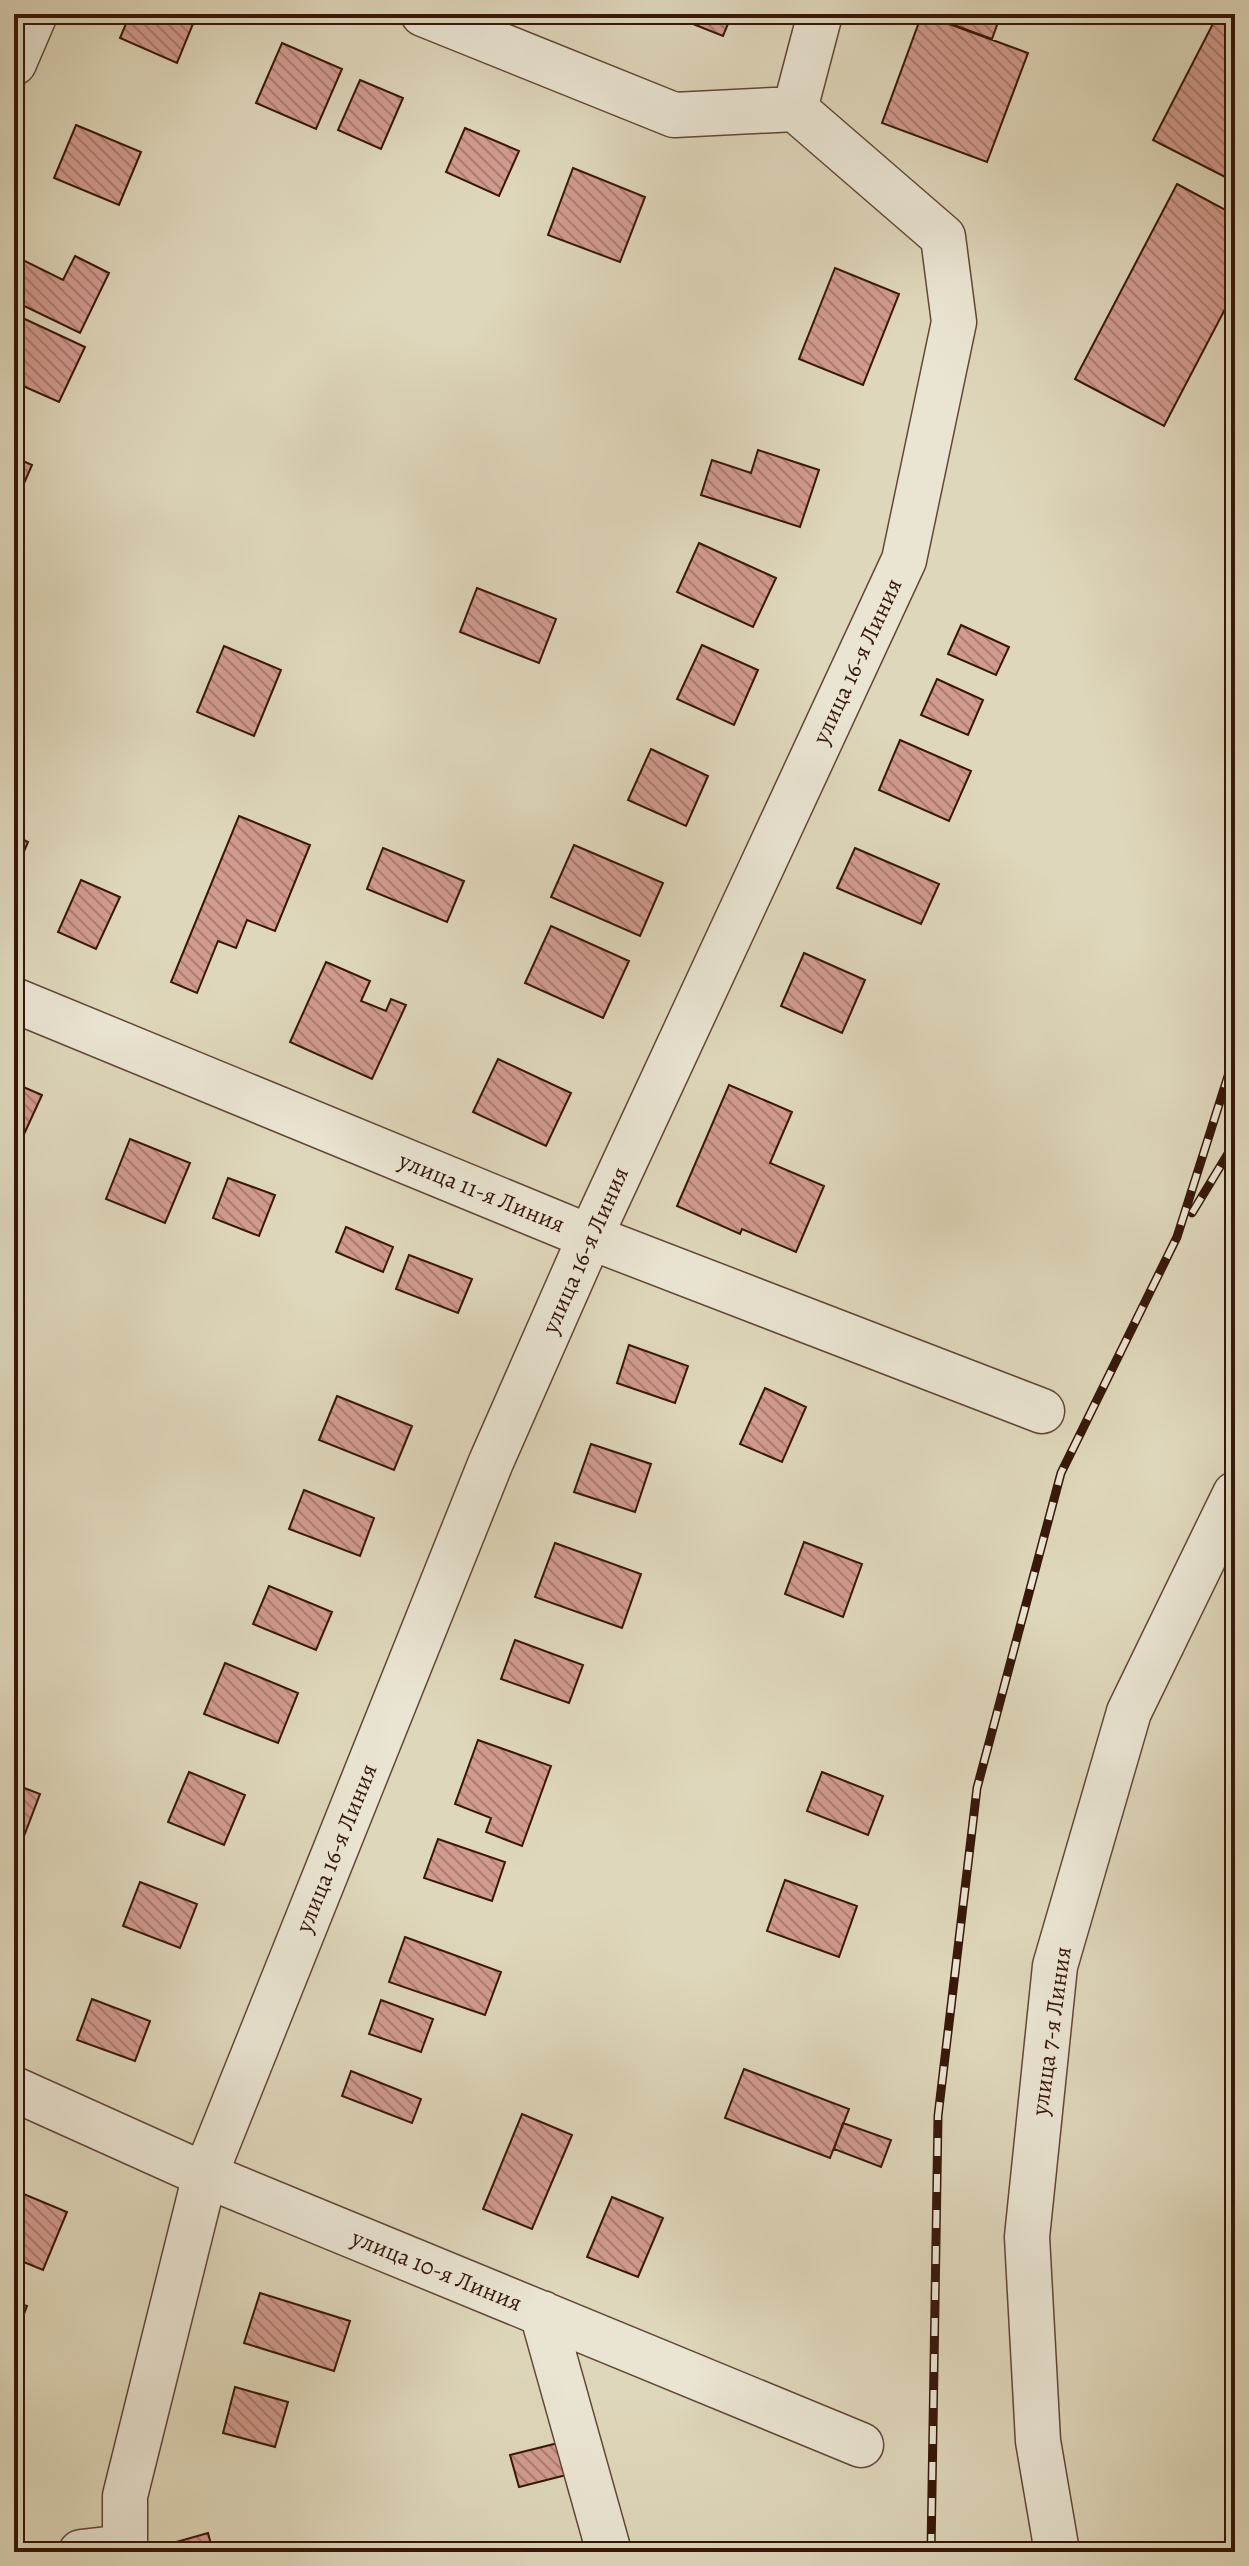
<svg xmlns="http://www.w3.org/2000/svg" width="1249" height="2566" font-family="Alegreya,serif">
<style>
.building{fill:url(#building-back-hatch);stroke:#381709;stroke-width:2}
.lines{fill:none;stroke-linecap:round;stroke-linejoin:round}
.street-casing{stroke:#624736;stroke-width:47}
.street{stroke:#eae5d3;stroke-width:44}
.rail-casing{stroke:#381709;stroke-width:9}
.rail{stroke:#eae5d3;stroke-width:6;stroke-dasharray:18;stroke-linecap:butt}
.labels{text-anchor:middle;stroke-width:6;stroke-linejoin:round;paint-order:stroke}
.street-label{font-size:24px;fill:#381709;stroke:#eae5d3}
</style>
<defs>
<pattern id="building-back-hatch" width="6" height="6" patternUnits="userSpaceOnUse" patternTransform="scale(2)"><rect width="6" height="6" fill="#d19b8f"/><path d="M-1 5l2 2M0 0l6 6M5-1l2 2" fill="none" stroke="#ab7d73"/></pattern>
</defs>
<rect width="100%" height="100%" fill="#dfd7bb"/>
<filter id="stains"><feTurbulence type="fractalNoise" baseFrequency=".0025" numOctaves="4"/><feColorMatrix values="0 0 0 0 .2 0 0 0 0 .09 0 0 0 0 .02 0 0 0 .5 -.17"/></filter>
<radialGradient id="worn" r=".72"><stop offset=".6" stop-color="#630" stop-opacity="0"/><stop offset="1" stop-color="#630" stop-opacity=".3"/></radialGradient>
<path class="building" d="M130 14H197L177 63 120 38Z
M668 14H732L723 36Z
M922 14 1028 53 987 162 882 123Z
M924 14H1001L992 39Z
M1218 14H1235V182L1153 140Z
M282 43 342 69 316 129 256 103Z
M360 80 403 98 381 149 338 130Z
M76 125 141 152 119 205 54 178Z
M465 128 519 151 499 196 446 172Z
M573 168 645 197 620 262 548 235Z
M1177 184 1235 215V290L1164 426 1075 379Z
M75 256 109 273 80 333 14 301V268L19 258 63 280Z
M835 268 899 294 863 385 799 359Z
M14 314 85 347 59 402 14 382Z
M758 450 819 470 800 527 701 495 712 460 751 473Z
M14 457 32 465 15 504H14Z
M699 543 776 578 753 627 677 592Z
M477 588 556 619 539 663 460 632Z
M961 625 1009 647 996 675 948 654Z
M702 645 758 670 734 725 677 699Z
M224 646 281 670 254 736 197 712Z
M937 679 983 700 968 735 921 715Z
M900 740 971 771 949 821 879 790Z
M651 749 708 776 686 826 628 800Z
M239 816 310 845 275 931 247 920 236 948 218 941 197 993 171 982Z
M14 835 28 842 14 875Z
M574 845 663 883 640 936 551 897Z
M383 848 464 881 447 922 367 889Z
M855 848 939 884 921 924 837 888Z
M81 880 120 897 96 949 58 932Z
M551 926 629 961 603 1018 525 983Z
M804 953 865 980 842 1033 781 1006Z
M326 962 370 981 361 1001 386 1011 391 999 406 1005 372 1079 290 1042Z
M498 1059 571 1093 546 1146 473 1112Z
M14 1083 42 1095 14 1156Z
M729 1085 792 1112 770 1163 824 1186 796 1252 742 1229 740 1234 677 1206Z
M130 1139 190 1163 165 1223 106 1199Z
M228 1178 275 1195 259 1236 213 1218Z
M346 1227 393 1247 383 1272 336 1252Z
M409 1255 472 1279 458 1313 396 1289Z
M629 1345 688 1366 675 1403 617 1383Z
M765 1388 806 1407 782 1462 740 1444Z
M337 1396 412 1426 394 1470 319 1440Z
M591 1444 651 1464 635 1512 574 1492Z
M304 1490 374 1518 360 1556 289 1529Z
M804 1542 862 1564 843 1617 785 1594Z
M555 1543 641 1574 622 1628 535 1597Z
M269 1586 332 1612 316 1650 253 1624Z
M515 1640 583 1665 569 1703 501 1679Z
M225 1663 298 1693 278 1743 204 1714Z
M478 1740 551 1766 522 1846 486 1832 491 1818 455 1804Z
M189 1772 245 1795 224 1845 168 1822Z
M822 1772 883 1796 868 1835 807 1811Z
M14 1784 40 1794 24 1836 14 1833Z
M438 1839 505 1862 492 1901 424 1878Z
M785 1880 857 1906 839 1957 767 1931Z
M140 1882 197 1904 180 1948 123 1926Z
M14 1934 21 1937 14 1955Z
M405 1937 501 1972 485 2015 389 1982Z
M92 1999 150 2021 135 2061 77 2040Z
M381 2000 433 2019 421 2052 369 2034Z
M744 2069 849 2109 830 2158 725 2118Z
M351 2071 421 2099 412 2123 342 2096Z
M522 2114 572 2135 532 2229 483 2209Z
M843 2123 891 2140 881 2167 834 2149Z
M14 2190 67 2212 43 2270 14 2258Z
M612 2197 663 2218 638 2277 587 2257Z
M260 2293 350 2321 334 2371 244 2343Z
M14 2301 27 2306 14 2340Z
M235 2387 288 2402 275 2447 223 2433Z
M570 2440 578 2472 519 2487 510 2455Z
M208 2533 213 2552H156L155 2548Z"/>
<g class="lines">
<defs>
<path id="street" d="M423 14 674 115 795 109
M14 63 35 14
M14 1000 590 1237 1042 1411
M14 2089 205 2175 861 2445
M542 2313 609 2552
M81 2552 125 2547
M125 2552V2496L205 2175 491 1462 590 1237 904 560 954 322 943 237 795 109 820 14
M1057 2552 1038 2441 1027 2237 1055 1966 1129 1712 1235 1494"/>
</defs>
<use href="#street" class="street-casing"/>
<use href="#street" class="street"/>
<defs>
<path id="rail" d="M1192 1213 1235 1142
M931 2552 938 2116 977 1788 1061 1473 1177 1237 1235 1054"/>
</defs>
<use href="#rail" class="rail-casing"/>
<use href="#rail" class="rail"/>
</g>
<g class="labels">
<g class="street-label">
<text transform="translate(857 661) rotate(-65)" y="8">улица 16-я Линия</text>
<text transform="translate(482 1192) rotate(22)" y="8">улица 11-я Линия</text>
<text transform="translate(585 1250) rotate(-66)" y="8">улица 16-я Линия</text>
<text transform="translate(336 1848) rotate(-68)" y="8">улица 16-я Линия</text>
<text transform="translate(1051 2031) rotate(-82)" y="8">улица 7-я Линия</text>
<text transform="translate(437 2270) rotate(22)" y="8">улица 10-я Линия</text>
</g>
</g>
<rect width="1249" height="2566" fill="none" stroke="#dfd7bb" stroke-width="48"/>
<rect x="16" y="16" width="1217" height="2534" fill="none" stroke="#381709" stroke-width="4"/>
<rect x="24" y="24" width="1201" height="2518" fill="none" stroke="#381709" stroke-width="2"/>
<rect width="100%" height="100%" filter="url(#stains)"/>
<rect width="100%" height="100%" fill="url(#worn)"/>
</svg>
